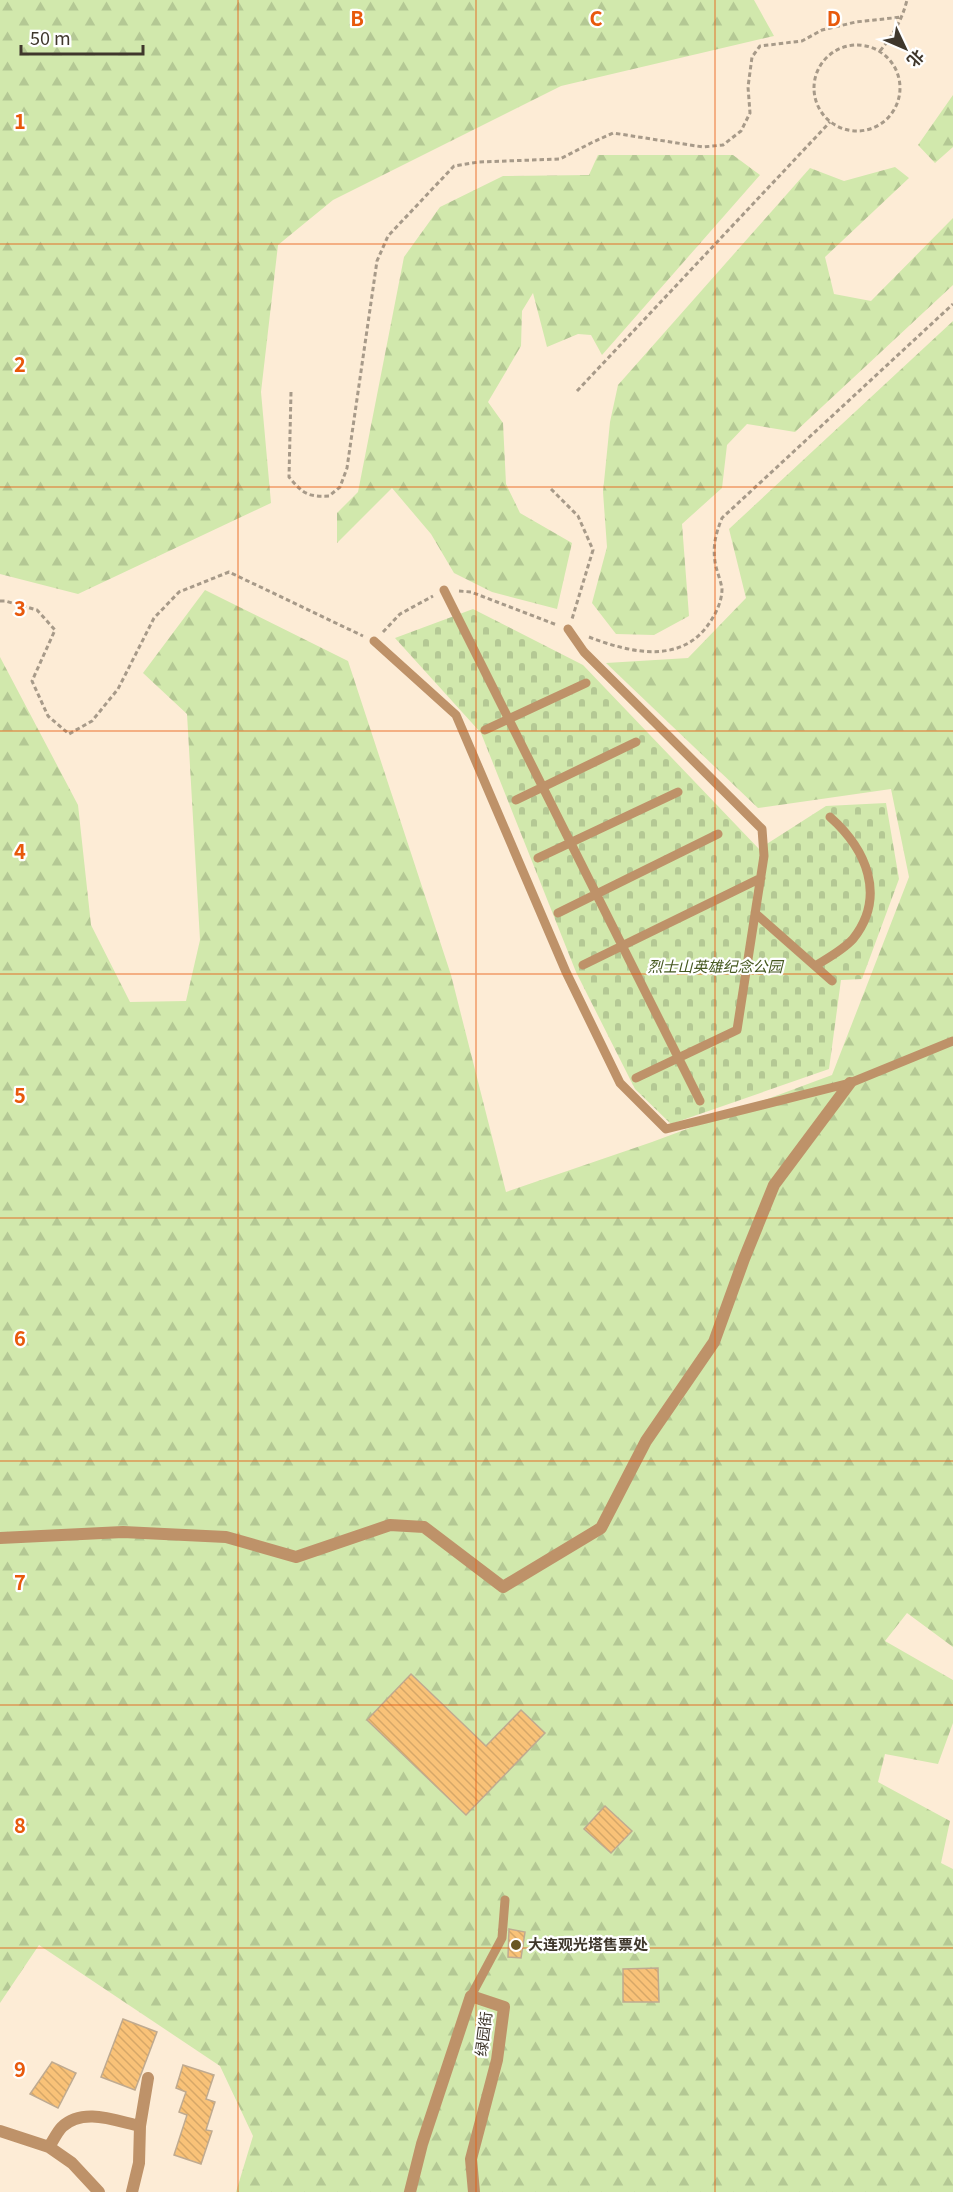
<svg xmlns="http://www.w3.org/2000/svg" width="953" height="2192" font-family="Georgia,'Noto Sans SC',serif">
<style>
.forest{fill:url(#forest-firs)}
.cemetery{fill:url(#cemetery-stones)}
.building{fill:url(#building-back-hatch);stroke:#bfaa90;stroke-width:1.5}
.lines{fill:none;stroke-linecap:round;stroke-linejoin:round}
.path{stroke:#a79a89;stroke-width:3;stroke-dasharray:4.5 3;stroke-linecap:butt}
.lane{stroke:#be9269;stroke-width:9}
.street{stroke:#be9269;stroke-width:12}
.grid{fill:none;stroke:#e8590c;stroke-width:1.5;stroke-opacity:0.55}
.poi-dot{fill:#685724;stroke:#fff;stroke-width:2}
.labels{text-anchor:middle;stroke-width:4.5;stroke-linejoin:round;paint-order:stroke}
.park-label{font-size:15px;font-style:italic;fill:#45581f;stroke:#fff}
.poi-label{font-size:15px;font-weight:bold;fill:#3f372c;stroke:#fff;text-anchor:start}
.street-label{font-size:15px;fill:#3f372c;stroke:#fff}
.grid-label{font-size:20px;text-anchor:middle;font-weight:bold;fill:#e8590c;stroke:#fff;stroke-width:4.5;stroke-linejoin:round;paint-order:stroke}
</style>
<defs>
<pattern id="forest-firs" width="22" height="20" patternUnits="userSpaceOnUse" patternTransform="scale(1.5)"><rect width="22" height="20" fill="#d1e8ac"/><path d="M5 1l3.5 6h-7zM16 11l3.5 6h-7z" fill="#b4c894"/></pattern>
<pattern id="cemetery-stones" width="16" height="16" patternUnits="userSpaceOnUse" patternTransform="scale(1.5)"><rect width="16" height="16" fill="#d1e8ac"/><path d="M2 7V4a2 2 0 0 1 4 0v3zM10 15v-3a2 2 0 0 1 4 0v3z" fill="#b4c894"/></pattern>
<pattern id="building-back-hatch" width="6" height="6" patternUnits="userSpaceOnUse" patternTransform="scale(1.5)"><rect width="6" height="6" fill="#f9c278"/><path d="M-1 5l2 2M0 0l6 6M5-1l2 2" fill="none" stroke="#d6a768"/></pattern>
</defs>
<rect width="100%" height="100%" fill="#fdecd6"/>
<path class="forest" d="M0 0H754L774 36 561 86 333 200 278 245 261 392 271 503 78 594 0 574Z
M953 95V147L935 163 918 145Z
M598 155H733L760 175 602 355 591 335 578 334 547 347 533 293 522 311 521 346 488 402 503 423 506 484 520 513 572 543 557 609 492 592 454 573 431 534 392 488 337 543V513L358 492 404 257 440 207 503 176 589 175Z
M895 167 909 178 825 257 834 294 871 301 953 218V285L795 432 747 424 727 445 722 488 682 524 689 616 654 635 616 634 592 603 607 547 603 492 610 422 618 385 810 168 844 181Z
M953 321V1647L907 1613 885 1641 953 1680V1723L938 1764 885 1754 878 1782 950 1821 941 1863 953 1869V2192H236L253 2136 220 2066 39 1945 0 2003V657L78 805 91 925 130 1002 186 1001 200 940 187 714 143 673 205 590 348 661 451 975 506 1192 652 1142 832 1075 909 877 891 789 758 808 606 663 688 658 746 598 729 529Z"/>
<path class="cemetery" d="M473 609 583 665 759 849 826 806 886 803 899 879 862 979 841 980 829 1069 671 1124 635 1089 576 972 481 733 395 638Z"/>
<path class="building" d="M411 1674 486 1746 521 1710 545 1733 466 1815 367 1720Z
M605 1806 632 1831 611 1853 584 1829Z
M509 1929 525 1932 521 1958 508 1957Z
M658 1968 659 2002H623V1969Z
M123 2019 157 2032 135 2090 101 2077Z
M52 2062 76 2073 58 2108 30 2094Z
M183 2065 214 2075 206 2099 215 2102 206 2130 212 2131 201 2164 174 2155 187 2115 179 2112 186 2092 176 2088Z"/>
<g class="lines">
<path class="path" d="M814 88a43 43 0 1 1 86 0a43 43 0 1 1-86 0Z
M880 51C893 35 902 20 907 0
M577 391 830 122
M291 392 289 477C303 494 308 497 329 496L340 487 347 468 377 261 388 236 454 166 479 162 560 159 591 143 613 133 703 147 723 145 741 131 750 113 748 87 752 57 760 46 802 41 822 30 856 22 902 17
M551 489 578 516 593 550 572 619
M459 591 471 592 557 625
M0 601H5L37 610 55 630 32 681 48 716 69 734 92 721 118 689 154 618 179 592 229 572 363 636
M383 632 400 614 433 596
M589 637C631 653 684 666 712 619 717 611 722 600 722 589 721 582 718 574 716 567 712 549 715 535 722 518L953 304"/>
<path class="lane" d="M444 590 700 1101
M568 629 584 652 762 829 764 856 737 1030 636 1078
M374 641 456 715 566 972 620 1083 666 1129 850 1083 953 1041
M485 730 586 683
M516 800 636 742
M538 858 678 792
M558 913 718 834
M755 913 832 981
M583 965 761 878
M815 966C828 958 843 950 853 939 887 896 866 849 830 817
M471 1996 502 1938 505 1900"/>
<path class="street" d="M0 1538 123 1532 226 1537 296 1557 390 1525 424 1527 503 1587 601 1528 646 1441 714 1342 744 1259 774 1185 850 1083
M0 2131 49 2147 72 2163 99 2192
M49 2147C53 2141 57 2132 62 2127 83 2107 116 2121 140 2126
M132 2192 139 2163 140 2126 148 2078
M410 2192 422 2144 471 1996 504 2007 497 2060 471 2159 474 2192"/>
</g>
<path class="grid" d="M238 0V2192M476 0V2192M715 0V2192M0 244H953M0 487H953M0 731H953M0 974H953M0 1218H953M0 1461H953M0 1705H953M0 1948H953"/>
<circle class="poi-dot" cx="516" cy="1945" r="6"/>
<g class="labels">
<g class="park-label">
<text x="715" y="972">烈士山英雄纪念公园</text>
</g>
<g class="poi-label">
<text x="528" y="1950">大连观光塔售票处</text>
</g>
<g class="street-label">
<text transform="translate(484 2034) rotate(-83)" y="5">绿园街</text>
</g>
</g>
<g class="grid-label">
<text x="357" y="26">B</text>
<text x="596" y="26">C</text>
<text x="834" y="26">D</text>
<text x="20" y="129">1</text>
<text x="20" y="372">2</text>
<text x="20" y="616">3</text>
<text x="20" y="859">4</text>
<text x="20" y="1103">5</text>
<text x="20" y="1346">6</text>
<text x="20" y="1590">7</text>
<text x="20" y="1833">8</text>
<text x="20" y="2077">9</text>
</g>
<g transform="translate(905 48) rotate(134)" stroke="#ffffff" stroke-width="4.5" paint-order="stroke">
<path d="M0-4.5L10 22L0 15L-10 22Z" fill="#3f372c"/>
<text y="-9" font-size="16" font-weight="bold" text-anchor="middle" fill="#3f372c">北</text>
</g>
<path d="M21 45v9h122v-9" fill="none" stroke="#3f372c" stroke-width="3"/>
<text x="30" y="45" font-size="18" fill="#3f372c" stroke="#ffffff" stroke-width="4.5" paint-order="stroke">50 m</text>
</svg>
